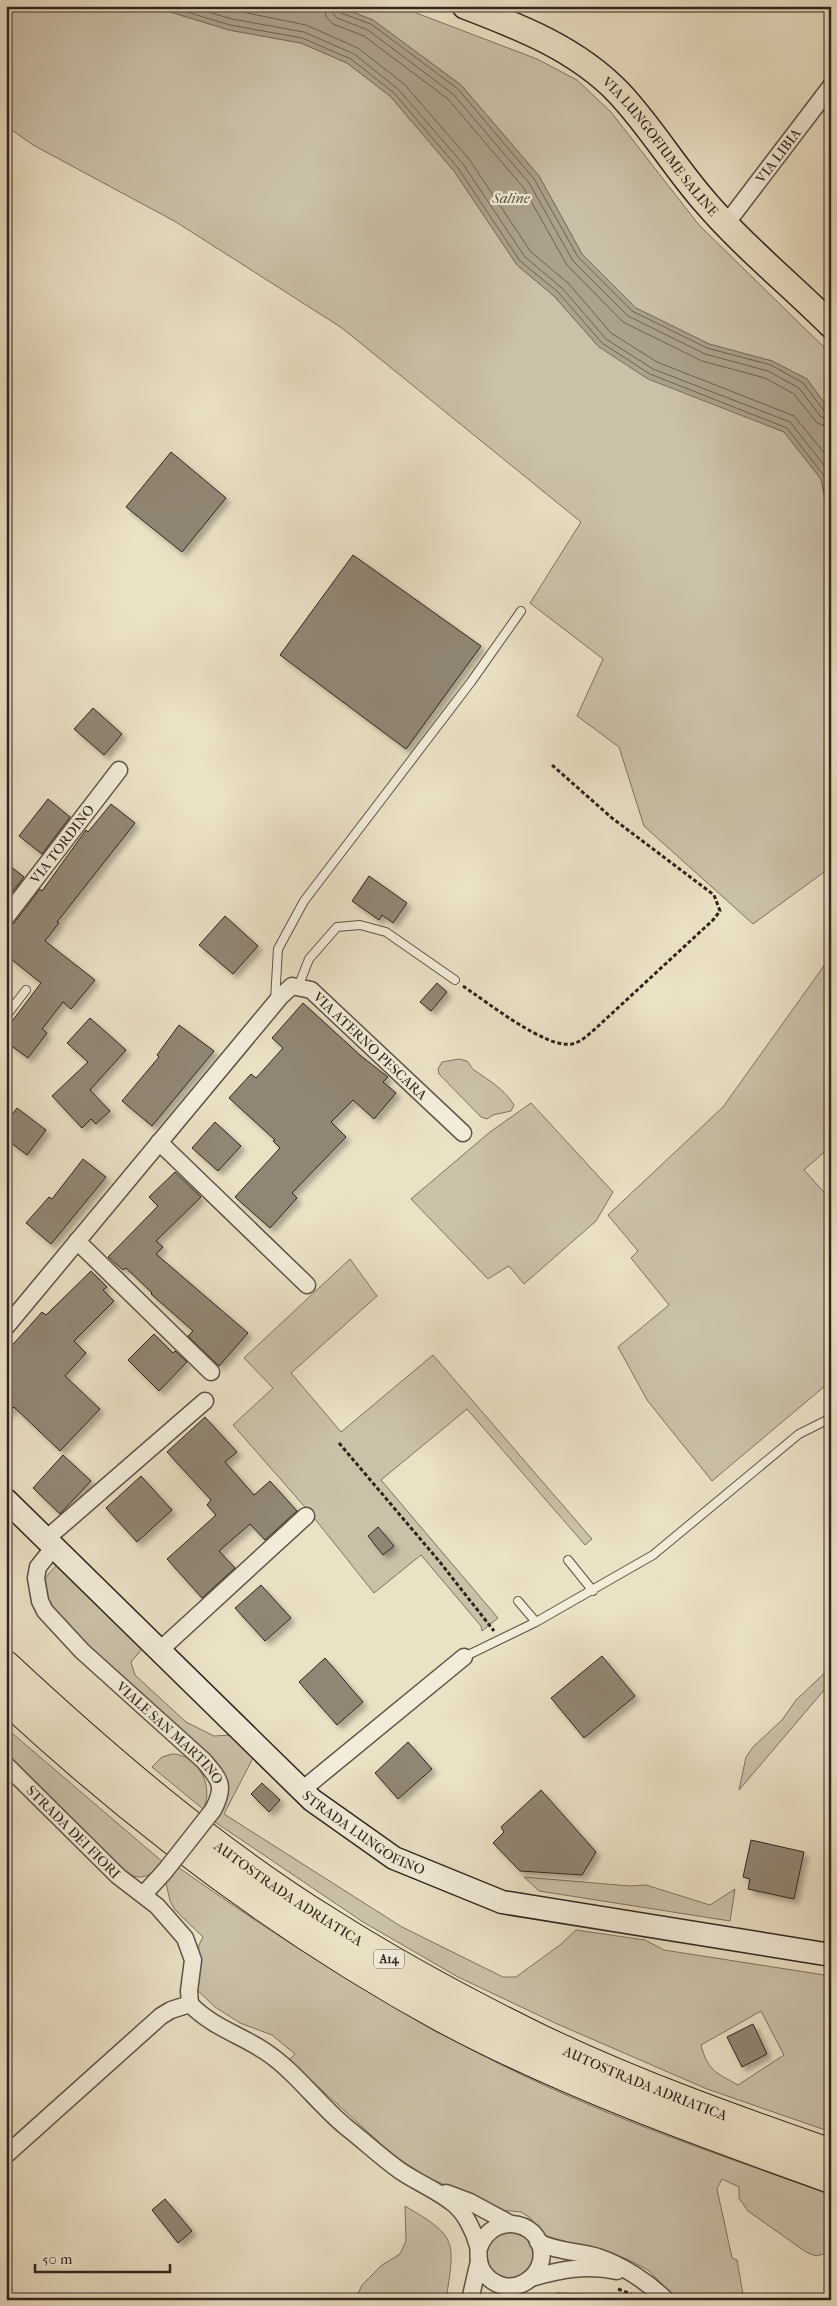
<svg xmlns="http://www.w3.org/2000/svg" width="837" height="2306" font-family="'IM FELL French Canon',serif">
<style>
.green{fill:#cbc1a9;stroke:#7e7264;fill-rule:evenodd}
.water{fill:#aba18c;stroke:#7a6f60}
.lines{fill:none;stroke-linecap:round;stroke-linejoin:round}
.shore{stroke:#6e6255;stroke-width:1}
.building{fill:#918675;stroke:#30241e;filter:url(#shadow)}
.service-casing{stroke:#5f5348;stroke-width:10}
.minor-casing{stroke:#5f5348;stroke-width:19}
.secondary-casing{stroke:#30241e;stroke-width:25}
.primary-casing{stroke:#30241e;stroke-width:28}
.motorway-casing{stroke:#30241e;stroke-width:30}
.path{stroke:#30241e;stroke-width:3;stroke-dasharray:4 2.5;stroke-linecap:butt}
.service{stroke:#f2ecd9;stroke-width:8}
.minor{stroke:#f2ecd9;stroke-width:16}
.secondary{stroke:#f2ecd9;stroke-width:22}
.primary{stroke:#ebe1c5;stroke-width:25}
.motorway{stroke:#ebe1c5;stroke-width:28}
.minor-bridge-casing{stroke:#5f5348;stroke-width:19;stroke-linecap:butt}
.minor-bridge{stroke:#f2ecd9;stroke-width:16}
.labels{text-anchor:middle;stroke-width:4.5;stroke-linejoin:round;paint-order:stroke}
.shield{fill:#f2ecd9;stroke:#6a6056;stroke-width:1}
.shield-label{font-size:12px;font-weight:bold;fill:#30241e}
.street-label{font-size:14px;fill:#30241e;stroke:#f2ecd9}
.water-label{font-size:15px;font-style:italic;fill:#5b5044;stroke:#f2ecd9}
</style>
<defs>
<filter id="shadow"><feDropShadow dx="4.5" dy="4.5" stdDeviation="2.5" flood-color="#0004"/></filter>
</defs>
<rect width="100%" height="100%" fill="#ebe1c5"/>
<filter id="stains"><feTurbulence type="fractalNoise" baseFrequency=".004" numOctaves="4"/><feColorMatrix values="0 0 0 0 .2 0 0 0 0 .09 0 0 0 0 .02 0 0 0 .5 -.17"/></filter>
<radialGradient id="worn" r=".72"><stop offset=".6" stop-color="#630" stop-opacity="0"/><stop offset="1" stop-color="#630" stop-opacity=".3"/></radialGradient>
<path class="green" d="M6 6H151L229 30 301 43 347 63 390 96 454 171 517 265 554 296 599 347 718 405 784 432 821 479 831 528V867L753 924 644 826 619 747 577 716 603 659 530 603 581 522 342 328 176 222 33 145 6 126Z
M337 6H398L537 59 577 80 611 112 699 225 831 354V412L807 379 772 361 709 344 636 308 582 254 539 176 461 85 373 20Z
M831 956V1146L804 1170 831 1200V1381L712 1481 647 1400 618 1347 669 1305 631 1258 638 1251 608 1215 723 1107Z
M459 1059 467 1061C470 1064 472 1069 474 1070 490 1081 504 1089 514 1105L511 1111 493 1115 487 1119 481 1117 439 1074 438 1069 442 1062Z
M531 1103 613 1192 596 1221 524 1284 509 1266 488 1279 411 1199 490 1132Z
M350 1259 377 1296 291 1373 341 1432 433 1355 592 1539 585 1545 467 1409 381 1480 498 1618 482 1631 481 1626 421 1555 374 1593 311 1514 233 1425 273 1388 244 1358Z
M58 1564 142 1649 131 1662 135 1675 186 1722 214 1736 231 1735 254 1756 224 1814 402 1927 503 1977H516L560 1945 576 1930 645 1940 664 1950 831 1976V2132L707 2089 555 2023 458 1977 363 1922 212 1820 221 1774 213 1759 64 1623C44 1601 32 1587 58 1564ZM761 2011 784 2055 738 2085C715 2072 708 2071 701 2045Z
M831 1667V1682L739 1790 746 1757 753 1747 782 1720 796 1700Z
M6 1728 164 1863C146 1880 140 1881 118 1869L6 1759Z
M172 1754C198 1754 215 1788 203 1809L152 1767 162 1757Z
M175 1865C280 1939 388 2009 504 2066 608 2118 721 2155 831 2195V2242L824 2254 816 2256 806 2252 748 2211 739 2198V2187L722 2179 717 2189 732 2258 737 2260 744 2300H678L648 2270 627 2259 600 2251 558 2246 546 2236 529 2217 521 2212 500 2210 427 2177 393 2155 289 2060 295 2054 272 2035 240 2023 215 2007 195 1988 199 1945 203 1937 175 1910 170 1901 166 1883 167 1876Z
M524 1877 630 1886 646 1885 710 1905 735 1889 730 1921 539 1891Z
M405 2206C458 2237 455 2241 446 2300H355L362 2285 382 2265 400 2254 406 2241Z
M487 2255a23 23 0 1 1 46 0a23 23 0 1 1-46 0Z
M558 2293 586 2294 609 2300H540Z"/>
<path class="water" d="M151 6H337L373 20 461 85 539 176 582 254 636 308 709 344 772 361 807 379 831 412V528L821 479 784 432 648 379 599 347 554 296 517 265 454 171 390 96 347 63 301 43 229 30Z"/>
<g class="lines">
<path class="shore" d="M167 6 230 25 302 38 351 59 394 93 458 168 520 261 558 292 602 343 650 374 787 428 825 477 831 507
M187 6 232 19 304 32 354 54 398 89 463 164 525 257 562 288 606 339 653 369 790 422 831 474
M213 6 306 25 358 48 404 84 469 159 531 252 568 283 611 333 657 362 794 416 831 461
M324 6 326 17 333 24 364 36 448 99 523 187 567 265 623 322 702 361 765 378 794 394 817 423 831 428
M331 6 333 13 337 18 368 30 453 94 529 183 573 261 628 316 705 354 768 371 799 388 821 417 831 420
M338 6 341 13 371 24 458 89 534 179 578 257 632 311 707 348 771 365 803 383 825 412 831 414"/>
</g>
<path class="building" d="M171 452 226 498 182 552 126 507Z
M353 555 481 646 406 749 280 655Z
M93 708 122 734 104 755 74 729Z
M48 799 70 817 42 854 19 836Z
M111 804 135 823 57 922 59 923 45 941 95 980 71 1009 63 1002 42 1029 47 1033 28 1058 6 1042V1029L41 983 6 955V927L14 923 40 889 42 891 86 830 88 832Z
M6 863 24 877 6 900Z
M369 876 407 903 393 923 382 915 379 920 352 901Z
M225 916 258 946 233 974 199 945Z
M437 983 447 992 431 1011 420 1002Z
M303 1003 361 1056 388 1077 383 1082 396 1093 374 1119 353 1100 331 1122 346 1137 292 1193 297 1198 270 1228 235 1197 280 1148 273 1141 275 1140 229 1098 251 1074 256 1078 283 1048 272 1038Z
M90 1018 126 1050 90 1090 110 1111 96 1124 91 1119 82 1128 52 1096 88 1062 67 1043Z
M179 1025 214 1051 152 1126 122 1101 159 1057 157 1055Z
M17 1108 46 1130 27 1155 6 1139V1122Z
M215 1122 241 1146 218 1171 192 1148Z
M83 1159 106 1177 51 1244 26 1223 49 1197 52 1199Z
M175 1172 201 1197 156 1241 163 1247 156 1254 248 1333 219 1366 188 1336 193 1331 151 1294 152 1293 126 1268 123 1270 108 1257 158 1206 149 1197Z
M91 1271 107 1287 103 1290 114 1301 74 1341 86 1353 65 1376 100 1409 60 1451 14 1407 6 1415V1352L42 1312 46 1315Z
M154 1334 173 1353 175 1351 187 1362 159 1391 128 1360Z
M205 1417 237 1452 225 1462 254 1495 270 1481 297 1511 265 1540 250 1524 219 1551 235 1568 202 1598 167 1559 216 1515 207 1505 211 1500 167 1452Z
M63 1455 91 1481 60 1514 33 1488Z
M141 1476 172 1510 137 1542 106 1508Z
M378 1527 394 1546 383 1555 368 1536Z
M261 1585 291 1618 265 1641 235 1608Z
M602 1656 635 1696 584 1738 551 1698Z
M325 1658 363 1702 337 1725 299 1682Z
M408 1742 432 1769 398 1799 375 1773Z
M262 1783 280 1800 269 1812 251 1794Z
M541 1790 596 1852 582 1875 520 1871 493 1843 504 1832 501 1827Z
M751 1840 804 1852 794 1899 748 1889 750 1879 743 1877Z
M753 2024 767 2054 742 2067 727 2037Z
M165 2199 192 2231 178 2243 152 2210Z"/>
<g class="lines">
<defs>
<path id="service" d="M298 987 309 959 337 927 360 925 386 932 455 980
M275 1000 278 949 304 901 471 682 521 611
M6 1016 26 990
M568 1560 593 1591
M518 1601 536 1622
M464 1657 536 1622 653 1555 799 1434 831 1418"/>
<g id="minor">
<path id="s1" d="M726 224 831 86"/>
<path id="s2" d="M6 917 119 770"/>
<path d="M159 1142 307 1285"/>
<path d="M77 1241 211 1372"/>
<path id="s3" d="M6 1327 281 996 292 986 311 990 463 1133"/>
<path d="M46 1539 205 1401"/>
<path id="s4" d="M54 1547 38 1567 36 1578 40 1601 45 1611 82 1651 204 1761C220 1780 226 1786 213 1810"/>
<path d="M160 1650 306 1516"/>
<path id="s5" d="M6 1765 118 1876 157 1906 185 1938 193 1960 189 1991 190 2004 171 2010 161 2016 6 2155"/>
<path d="M302 1790 464 1657"/>
<path d="M144 1894 165 1871"/>
<path d="M190 2004C212 2027 241 2035 266 2052 296 2072 318 2104 346 2127 364 2141 381 2157 399 2170 416 2182 437 2190 454 2204 465 2213 474 2231 478 2246 479 2250 478 2256 479 2261 481 2273 491 2283 504 2286 520 2289 537 2278 541 2261 548 2222 493 2208 479 2248"/>
<path d="M446 2193 470 2202 509 2223"/>
<path d="M538 2242C557 2252 578 2251 598 2257 622 2265 648 2282 666 2300"/>
<path d="M531 2278C559 2270 588 2264 617 2271"/>
<path d="M470 2300 479 2261"/>
</g>
<g id="secondary">
<path id="s6" d="M6 1500 312 1800 394 1858 502 1902 831 1955"/>
</g>
<g id="primary">
<path id="s7" d="M465 6C520 27 577 49 619 93 651 127 675 168 706 203 744 247 790 284 831 325"/>
</g>
<g id="motorway">
<path id="s8" d="M6 1665C107 1759 212 1849 329 1922 397 1965 469 2004 541 2039 635 2084 733 2119 831 2153"/>
<path d="M6 1699C139 1822 283 1931 442 2018 566 2084 699 2132 831 2179"/>
</g>
</defs>
<use href="#service" class="service-casing"/>
<use href="#minor" class="minor-casing"/>
<use href="#secondary" class="secondary-casing"/>
<use href="#primary" class="primary-casing"/>
<use href="#motorway" class="motorway-casing"/>
<path class="path" d="M463 986C487 1002 546 1049 572 1044 581 1042 588 1035 595 1029L713 920 720 911 714 895 612 818 552 765
M339 1443 439 1561 494 1631
M618 2289 631 2294"/>
<use href="#service" class="service"/>
<use href="#minor" class="minor"/>
<use href="#secondary" class="secondary"/>
<use href="#primary" class="primary"/>
<use href="#motorway" class="motorway"/>
<defs>
<path id="minor-bridge" d="M165 1871 213 1810"/>
</defs>
<use href="#minor-bridge" class="minor-bridge-casing"/>
<use href="#minor-bridge" class="minor-bridge"/>
</g>
<g class="labels">
<rect class="shield" x="374" y="1949.5" width="30" height="19" rx="4"/>
<g class="shield-label">
<text x="389" y="1963">A14</text>
</g>
<g class="street-label">
<text dy="5" stroke="none"><textPath href="#s7" startOffset="246">VIA LUNGOFIUME SALINE</textPath></text>
<text dy="5" stroke="none"><textPath href="#s1" startOffset="86">VIA LIBIA</textPath></text>
<text dy="5" stroke="none"><textPath href="#s2" startOffset="92">VIA TORDINO</textPath></text>
<text dy="5" stroke="none"><textPath href="#s3" startOffset="546">VIA ATERNO PESCARA</textPath></text>
<text dy="5" stroke="none"><textPath href="#s4" startOffset="246">VIALE SAN MARTINO</textPath></text>
<text dy="5" stroke="none"><textPath href="#s6" startOffset="490">STRADA LUNGOFINO</textPath></text>
<text dy="5" stroke="none"><textPath href="#s5" startOffset="95">STRADA DEI FIORI</textPath></text>
<text dy="5" stroke="none"><textPath href="#s8" startOffset="364">AUTOSTRADA ADRIATICA</textPath></text>
<text dy="5" stroke="none"><textPath href="#s8" startOffset="769">AUTOSTRADA ADRIATICA</textPath></text>
</g>
<g class="water-label">
<text x="511" y="203">Saline</text>
</g>
</g>
<rect width="837" height="2306" fill="none" stroke="#ebe1c5" stroke-width="25"/>
<rect x="8" y="8" width="822" height="2291" fill="none" stroke="#30241e" stroke-width="2.5"/>
<rect x="12" y="12" width="812" height="2281" fill="none" stroke="#30241e"/>
<path d="M35 2264v8h135v-8" fill="none" stroke="#30241e" stroke-width="2.5"/>
<text x="42" y="2264" font-size="15" fill="#30241e" stroke="#f2ecd9" stroke-width="4" paint-order="stroke">50 m</text>
<rect width="100%" height="100%" filter="url(#stains)"/>
<rect width="100%" height="100%" fill="url(#worn)"/>
</svg>
